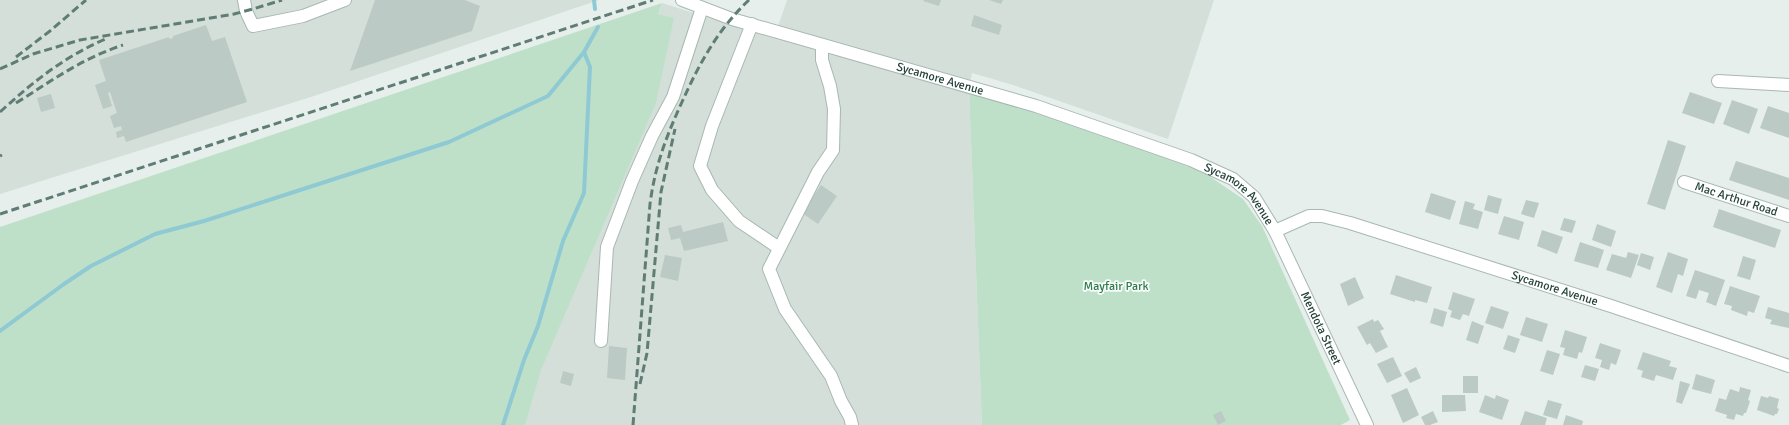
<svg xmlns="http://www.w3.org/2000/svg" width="1789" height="425" font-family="Signika,sans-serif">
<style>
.built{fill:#d4dfda}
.green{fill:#bfe0c8}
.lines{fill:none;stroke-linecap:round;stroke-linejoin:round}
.stream{stroke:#8ec9d4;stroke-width:4}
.building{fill:#bbcac4}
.minor-casing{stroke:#a8b8b2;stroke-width:14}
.minor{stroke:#fff;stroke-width:12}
.rail{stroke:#5f7d75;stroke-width:3;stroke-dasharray:8 4;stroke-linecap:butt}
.labels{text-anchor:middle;stroke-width:3.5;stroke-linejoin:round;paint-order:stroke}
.street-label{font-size:12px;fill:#24423a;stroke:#f7fbf9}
.park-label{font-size:12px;fill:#2d7a4b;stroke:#f7fbf9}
</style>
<rect width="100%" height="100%" fill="#e6efeb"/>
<path class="built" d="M0 0H599L314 96 0 194Z
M787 0H1214L1168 139 1013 85 972 73 969 89 982 425H515L662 3 774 38Z"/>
<path class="green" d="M662 3 658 14 674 18 656 103 541 370 525 425H0V227Z
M969 89 1178 162 1206 174 1243 199 1262 226 1350 420 1341 425H982Z"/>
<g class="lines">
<path class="stream" d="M594 0 595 9
M0 331 64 284 91 266 155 234 204 221 449 142 548 96 584 52 598 27
M503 425 524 360 538 326 563 241 584 193 590 67 584 52"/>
</g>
<path class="building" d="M375 0H465L480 6 472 31 350 71Z
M924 0H941L939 6 923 1Z
M989 0H1003L1001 4Z
M974 15 1002 25 999 35 971 26Z
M206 25 212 41 225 37 247 102 126 142 124 136 117 138 116 132 122 130 121 126 114 128 110 116 117 113 110 92 108 93 112 106 103 109 95 85 106 81 99 60 169 37V39L173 38V36Z
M1690 92 1722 103 1714 124 1682 113Z
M51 94 55 108 41 112 37 98Z
M1732 100 1758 109 1749 134 1723 124Z
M1768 106 1789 113V138L1760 128Z
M1668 140 1686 146 1665 210 1647 204Z
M1736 161 1789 178V200L1729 180Z
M821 185 837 196 818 224 802 213Z
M1431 193 1456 201 1450 220 1425 212Z
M1488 195 1502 199 1498 214 1484 210Z
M1526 200 1539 203 1534 218 1521 214Z
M1465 201 1475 204 1473 209 1483 212 1478 229 1459 224Z
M1719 209 1781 230 1775 248 1713 227Z
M1504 216 1524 222 1519 240 1498 234Z
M1564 218 1576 221 1572 233 1560 230Z
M723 222 728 241 684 251 680 238 671 240 668 228 681 225 683 232Z
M1597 224 1616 231 1611 247 1592 240Z
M1542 230 1563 237 1557 254 1537 246Z
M1580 242 1604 250 1598 268 1574 261Z
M1628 252 1639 255 1631 278 1606 270 1612 254 1626 258Z
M1668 252 1688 259 1683 276 1678 274 1672 293 1656 287Z
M1641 253 1654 257 1650 270 1637 265Z
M665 255 682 258 678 281 660 277Z
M1743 256 1756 260 1750 280 1737 276Z
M1695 270 1725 280 1716 306 1706 302 1709 293 1699 290 1696 299 1686 296Z
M1396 275 1432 287 1427 303 1415 300V302L1390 294Z
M1355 277 1364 298 1348 306 1340 284Z
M1730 286 1760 296 1754 313 1748 311 1747 316 1731 310 1732 306 1724 304Z
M1453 292 1475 299 1469 316 1463 314 1460 320 1450 317 1452 311 1448 309Z
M1491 306 1509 312 1503 329 1485 323Z
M1768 307 1789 313V328L1770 324 1772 320 1765 318Z
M1434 308 1447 312 1443 327 1430 323Z
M1526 317 1548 324 1542 342 1520 335Z
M1373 319 1374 322 1378 320 1384 329 1380 331 1388 347 1376 353 1370 343 1367 345 1357 327Z
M1472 321 1484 326 1478 344 1466 340Z
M1565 330 1587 337 1582 353 1579 352 1577 359 1563 355 1565 348 1560 347Z
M1508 335 1520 339 1515 353 1503 349Z
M1600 343 1621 350 1616 365 1611 363 1609 370 1600 367 1602 360 1595 358Z
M609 346 627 348 625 380 607 378Z
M1547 350 1560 354 1553 375 1540 371Z
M1643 352 1671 361 1669 366 1677 368 1673 380 1656 375 1654 381 1641 377 1643 371 1637 369Z
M1393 357 1402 376 1387 383 1377 364Z
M1585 365 1599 369 1595 381 1581 377Z
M1416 367 1421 378 1410 383 1404 373Z
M563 371 574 374 571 386 560 383Z
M1696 374 1715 380 1711 394 1692 389Z
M1463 376H1478V393H1463Z
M1680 381 1690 384 1682 404 1676 402Z
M1740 387 1751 390 1748 400 1750 401 1746 413H1744L1743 416 1736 414 1734 420 1726 418 1727 415 1715 411 1719 398 1726 400 1730 389 1739 392Z
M1407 388 1419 415 1403 423 1391 395Z
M1442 395H1465L1466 411 1442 412Z
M1485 395 1495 399 1496 395 1509 400 1502 420 1479 412Z
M1761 396 1768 398 1769 396 1779 399 1777 408 1779 409 1777 414H1775L1774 416 1757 410Z
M1548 400 1562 404 1557 419 1543 415Z
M1221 411 1226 421 1218 425 1213 415Z
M1433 411 1438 422 1430 425H1425L1421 417Z
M1525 411 1547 418 1545 425H1520Z
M1566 415 1583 421 1582 425H1563Z"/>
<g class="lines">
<defs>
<g id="minor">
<path d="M244 0 246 11 253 26 303 16 345 0"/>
<path id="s1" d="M682 0 732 19 1036 106 1191 160 1233 179 1254 197 1275 231 1367 425"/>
<path d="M752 24 712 126 700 166 712 190 739 221 779 248"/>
<path d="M822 45V60L830 86 834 109 833 150 818 172 769 269 785 309 831 376 841 401 850 417 852 425"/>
<path d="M1718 81 1789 85"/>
<path id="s2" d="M1684 182 1789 216"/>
<path id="s3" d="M1275 231 1309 216H1322L1350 223 1611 306 1789 366"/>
<path d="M601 341 607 247 632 181 652 136 673 97 702 8"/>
</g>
</defs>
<use href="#minor" class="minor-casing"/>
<use href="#minor" class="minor"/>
<path class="rail" d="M16 57 50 31 86 0
M0 69 33 54 80 40 234 14 253 9 282 0
M16 103C53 80 81 59 123 45
M0 112C34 81 65 56 108 38
M0 156 2 155
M0 214 653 0
M640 384 647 353 661 192 675 129
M633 425 650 204C655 166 666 137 682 102 699 64 718 29 749 0"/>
</g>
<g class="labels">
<g class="street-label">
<text dy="4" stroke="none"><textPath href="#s1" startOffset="270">Sycamore Avenue</textPath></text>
<text dy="4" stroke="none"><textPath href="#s1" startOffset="594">Sycamore Avenue</textPath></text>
<text dy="4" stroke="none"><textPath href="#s2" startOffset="55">Mac Arthur Road</textPath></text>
<text dy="4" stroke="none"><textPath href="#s3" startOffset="294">Sycamore Avenue</textPath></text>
<text dy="4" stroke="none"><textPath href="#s1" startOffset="755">Mendota Street</textPath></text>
</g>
<g class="park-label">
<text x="1116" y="290">Mayfair Park</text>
</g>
</g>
</svg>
